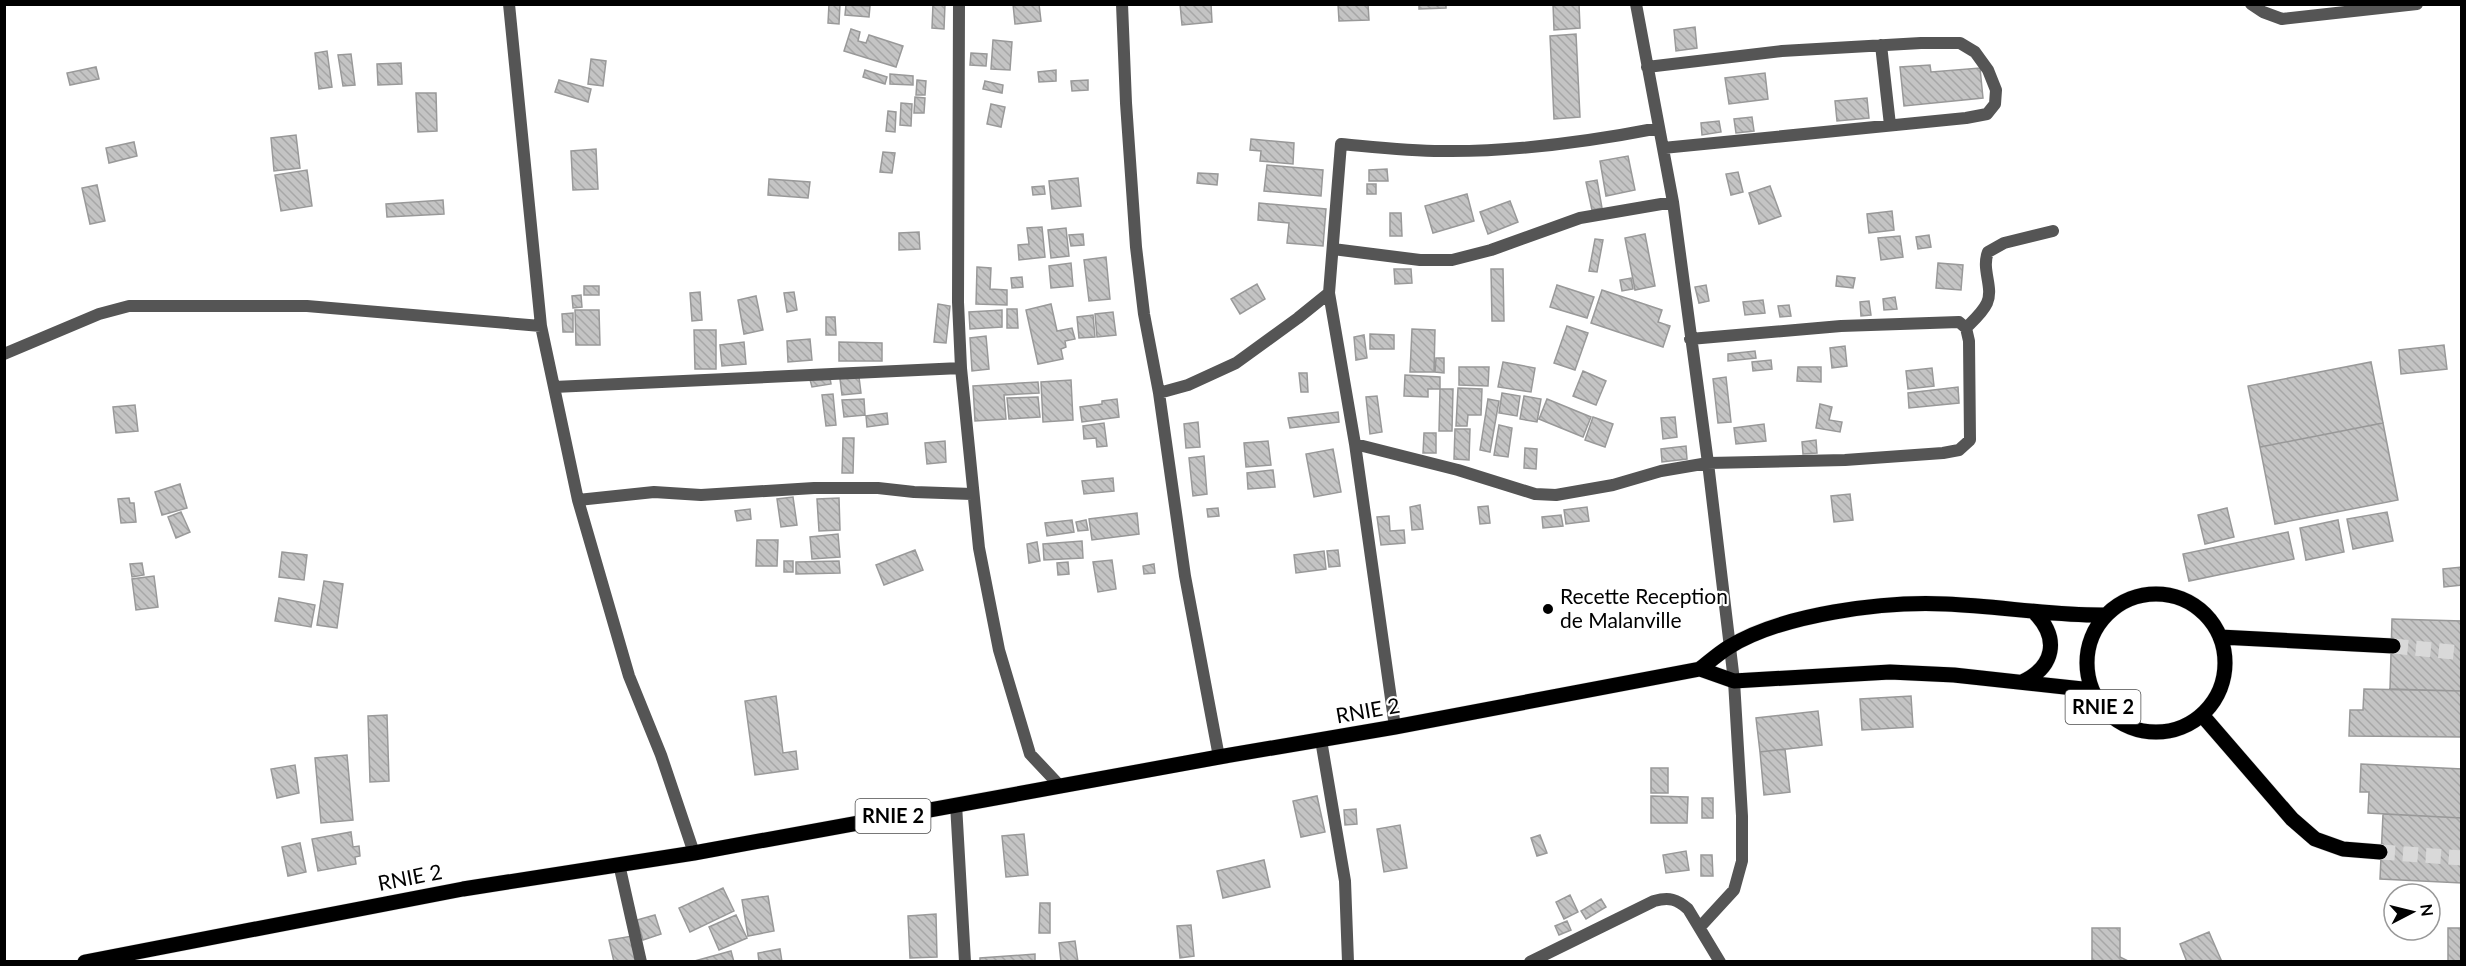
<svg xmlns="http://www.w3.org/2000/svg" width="2466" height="966" font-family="Lato,sans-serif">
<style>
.building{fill:url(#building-back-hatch);stroke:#999;stroke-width:1.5}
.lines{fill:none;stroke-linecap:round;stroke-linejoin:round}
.primary-tunnel{stroke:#d9d9d9;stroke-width:15;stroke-dasharray:15 8;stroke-linecap:butt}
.primary-casing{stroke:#dbdbdb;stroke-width:16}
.street{stroke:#555;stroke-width:12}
.primary{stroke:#000;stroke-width:15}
.poi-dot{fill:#000;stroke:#fff;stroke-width:2}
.labels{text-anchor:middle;stroke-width:4.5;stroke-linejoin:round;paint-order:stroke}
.shield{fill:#fff;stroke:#4c4c4c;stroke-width:1.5}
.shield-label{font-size:20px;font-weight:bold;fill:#000}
.poi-label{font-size:21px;fill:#000;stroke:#fff;text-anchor:start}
.street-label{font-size:21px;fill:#000;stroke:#fff}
</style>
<defs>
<pattern id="building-back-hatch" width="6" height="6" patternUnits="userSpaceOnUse" patternTransform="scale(1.5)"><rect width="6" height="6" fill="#c4c4c4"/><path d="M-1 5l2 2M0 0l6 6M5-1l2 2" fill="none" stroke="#a7a7a7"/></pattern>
</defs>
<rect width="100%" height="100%" fill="#fff"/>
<path class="building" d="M829 4H840L839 24 828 23Z
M933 4H945L944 29 932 28Z
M1013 4H1039L1041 21 1015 24Z
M1180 4H1211L1212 22 1182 25Z
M1338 4H1368L1369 20 1339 21Z
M1419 4H1446V8L1419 9Z
M1553 4H1579L1580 28 1554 30Z
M846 5 870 6 869 17 845 15Z
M1695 27 1697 48 1676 51 1674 30Z
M851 29 860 32 858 41 866 43 869 35 903 46 896 67 844 51Z
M1576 34 1580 117 1554 119 1550 36Z
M993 40 1012 42 1010 70 991 69Z
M327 51 332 87 319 89 315 53Z
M971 53 987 54 986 66 970 65Z
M351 54 355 85 343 86 338 55Z
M591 59 606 61 603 86 588 84Z
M401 63 402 84 378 85 377 64Z
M1930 65 1931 72 1980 68 1983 98 1904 106 1900 67Z
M96 67 99 79 70 85 67 73Z
M865 70 887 77 885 84 863 77Z
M1056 70V81L1039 82 1038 72Z
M1765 73 1768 99 1729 104 1725 78Z
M890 74 913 76V85L890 84Z
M559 80 591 89 588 102 555 92Z
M917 80 926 81 925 95H916Z
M1088 80V90L1072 91 1071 81Z
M985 81 1003 85 1002 93 983 89Z
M416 93H436L437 131 418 132Z
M915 97 925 98 924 113H914Z
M1867 98 1869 118 1837 121 1835 101Z
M901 103 912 104 911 126 900 125Z
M991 104 1005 107 1001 127 987 124Z
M888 111 896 112 895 132 886 131Z
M1752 117 1754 131 1736 133 1734 119Z
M1719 121 1721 132 1702 135 1701 123Z
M296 135 300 168 274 171 271 138Z
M1251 139 1294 143 1293 164 1260 161 1261 151 1250 150Z
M134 142 137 156 109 163 106 148Z
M596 149 598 189 573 190 571 151Z
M883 152 895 153 892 173 880 172Z
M1628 156 1635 190 1606 196 1600 161Z
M1267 165 1323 170 1321 196 1264 191Z
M1387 169 1388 181H1369V170Z
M307 170 312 206 281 211 275 175Z
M1738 172 1743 192 1731 195 1726 174Z
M1198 173 1218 174 1217 185 1197 183Z
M1078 178 1081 206 1052 209 1049 181Z
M769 179 810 182 808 198 768 195Z
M1597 180 1602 208 1592 210 1586 182Z
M1367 184H1376V194H1367Z
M97 185 105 221 90 224 82 188Z
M1044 186 1045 194 1033 195 1032 187Z
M1770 186 1781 216 1759 224 1749 193Z
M1467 194 1474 221 1433 233 1425 206Z
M443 200 444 214 387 217 386 204Z
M1510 201 1518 222 1488 234 1480 212Z
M1259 203 1326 209 1323 246 1287 243 1289 223 1258 220Z
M1892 211 1894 230 1869 233 1867 214Z
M1390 213H1401L1402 236H1390Z
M1042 227 1045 257 1019 260 1018 245 1029 244 1027 228Z
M1066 228 1069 256 1051 258 1048 230Z
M919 232 920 249 899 250V233Z
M1083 234 1084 245 1071 246 1069 235Z
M1645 234 1655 286 1635 290 1625 238Z
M1929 235 1931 247 1918 249 1916 237Z
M1900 236 1903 257 1881 260 1878 238Z
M1595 239 1603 240 1597 272 1589 271Z
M1106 257 1110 299 1089 301 1084 260Z
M1071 263 1073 286 1051 288 1049 266Z
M1938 263 1963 265 1961 290 1936 288Z
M977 267 991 268 990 289 1007 290V305L976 304Z
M1394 269H1411L1412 283 1395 284Z
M1491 269H1503L1504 321H1492Z
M1837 276 1855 278 1853 288 1836 286Z
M1022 277 1023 287 1012 288 1011 278Z
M1631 278 1633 289 1622 291 1620 280Z
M1257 284 1265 299 1240 314 1231 299Z
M1557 285 1594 297 1587 318 1550 307Z
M1706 285 1709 301 1699 303 1695 287Z
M584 286H599V295H584Z
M1602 290 1662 310 1658 322 1670 326 1663 347 1591 323Z
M700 292 702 320 692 321 690 293Z
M794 292 797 310 787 312 784 293Z
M581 295 582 307 573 308 572 296Z
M756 296 763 330 744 334 738 300Z
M1895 297 1897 309 1884 310 1883 299Z
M1763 300 1765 313 1745 315 1743 302Z
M1869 301 1871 315 1861 316 1860 302Z
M938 304 950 306 946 343 934 342Z
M1051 304 1057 331 1072 328 1075 339 1065 341 1066 347 1061 349 1063 359 1038 364 1026 310Z
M1789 305 1791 316 1780 317 1778 306Z
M1007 309H1017L1018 328H1007Z
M575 310H599L600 345H576Z
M1002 310V327L970 329 969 312Z
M1113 312 1116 335 1097 337 1095 314Z
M573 313V332H563L562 314Z
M1093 315 1095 337 1079 338 1077 317Z
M826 317H835L836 335H826Z
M1567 326 1588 333 1575 370 1554 363Z
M1412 329 1435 330 1434 372H1410Z
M694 330H716V369H695Z
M1370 334 1394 335V349H1370Z
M1364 335 1367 358 1356 360 1354 337Z
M986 336 989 369 972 371 970 338Z
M810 339 812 360 788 362 787 341Z
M744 342 746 364 722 366 720 345Z
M839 342 882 343V361H839Z
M2444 345 2447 369 2401 374 2399 350Z
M1845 346 1847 366 1832 368 1830 348Z
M1755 351 1756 358 1728 361V354Z
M1436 358H1444V373L1435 372Z
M1771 360 1772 369 1753 371 1752 362Z
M1503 362 1535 368 1531 392 1498 387Z
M2371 362 2383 423 2260 447 2248 386Z
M1459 367H1489L1488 386 1459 385Z
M1798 367H1821V382L1797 381Z
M1932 368 1934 386 1908 389 1906 371Z
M858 369 861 393 842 395 839 371Z
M1583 371 1606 381 1596 405 1573 396Z
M829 372 831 384 812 387 809 376Z
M1299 373H1307L1308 392H1301Z
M1405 375 1440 377V389H1428V397L1404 396Z
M1726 377 1731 422 1718 423 1713 379Z
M1071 380 1073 420 1043 422 1041 382Z
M1038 382 1039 393 1004 395 1006 419 975 421 973 386Z
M1958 387 1959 403 1909 408 1908 393Z
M1458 388 1482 389 1481 415H1468L1467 426H1456Z
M1440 389H1453L1452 431H1439Z
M1502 393 1520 396 1517 416 1499 413Z
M833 394 836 425 826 426 822 395Z
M1377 396 1382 432 1370 434 1366 397Z
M1524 396 1541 399 1537 422 1520 419Z
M1038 397 1040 417 1009 419 1007 398Z
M864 399 865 415 844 417 842 400Z
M1117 399 1119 417 1082 422 1080 407 1102 404V401Z
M1488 399 1499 401 1490 452 1480 450Z
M1547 399 1591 417 1583 437 1539 419Z
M1820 404 1832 407 1829 420 1842 422 1840 432 1816 428Z
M135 405 138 431 116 433 113 407Z
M1338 412 1339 422 1290 428 1288 418Z
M887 413 888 424 867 427 866 416Z
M1593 417 1613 424 1605 447 1585 440Z
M1675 417 1677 437 1663 439 1661 418Z
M1198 422 1200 447 1186 448 1184 424Z
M1104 423 1107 446 1097 447 1096 438 1084 439 1083 426Z
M2383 423 2398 500 2275 524 2260 447Z
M1764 424 1766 441 1736 444 1734 428Z
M1499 425 1512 428 1508 457 1494 455Z
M1455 429H1470L1469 460 1454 459Z
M1424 433H1436V453H1423Z
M843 438H854L853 473H842Z
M1816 440 1817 453 1803 454 1802 442Z
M945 441 946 462 927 464 925 443Z
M1268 441 1271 465 1246 467 1244 443Z
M1686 446 1687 459 1662 462 1661 449Z
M1525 448 1537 449 1536 469 1524 468Z
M1333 449 1341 492 1314 497 1306 454Z
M1204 456 1207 494 1193 496 1189 458Z
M1273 470 1275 487 1248 489 1247 473Z
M1113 478 1114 491 1084 494 1082 481Z
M180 484 187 508 162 515 155 492Z
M1850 494 1853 520 1834 522 1831 496Z
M793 497 797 525 781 527 777 499Z
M129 498 130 503H134L136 522 121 523 118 499Z
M839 498 840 530 819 531 817 499Z
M1420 505 1423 529 1412 530 1410 507Z
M1488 506 1490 523 1480 524 1478 507Z
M1587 507 1589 521 1566 524 1564 510Z
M1218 508 1219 516 1208 517 1207 509Z
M2227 508 2234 537 2205 544 2198 515Z
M750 509 751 519 737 521 735 511Z
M181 512 190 532 176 538 168 517Z
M2387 512 2393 541 2353 549 2347 519Z
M1137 513 1139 534 1092 540 1089 519Z
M1561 515 1563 526 1543 528 1542 517Z
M1389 516 1390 531 1404 530 1405 543 1381 545 1377 517Z
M1072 520 1074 532 1047 536 1045 523Z
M1086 520 1088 530 1078 531 1076 522Z
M2338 520 2344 552 2306 560 2300 528Z
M2288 532 2294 559 2189 581 2183 554Z
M838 534 840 557 812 559 810 537Z
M757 540H778L777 566H756Z
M1082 541 1083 558 1044 560 1043 544Z
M1037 542 1040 561 1029 563 1027 544Z
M915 550 923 570 884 585 876 565Z
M1338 550 1340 566 1329 567 1327 551Z
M1324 551 1326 569 1296 573 1294 555Z
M282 552 307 555 304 580 279 577Z
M1112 560 1116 589 1098 592 1093 562Z
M784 561H793V572H784Z
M839 561 840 573 796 574V562Z
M1068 562 1069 574 1058 575 1057 563Z
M142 563 144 575 132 577 130 564Z
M1154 564 1155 573 1144 574 1143 566Z
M2462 567V585L2444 587 2443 569Z
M154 576 158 607 136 610 132 579Z
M324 581 343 584 337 628 317 625Z
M279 598 315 605 311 627 275 621Z
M2392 619 2462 621V691L2390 689Z
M2364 689 2462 691V737L2349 736 2350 710H2363Z
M776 696 783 753 796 751 798 769 755 775 745 701Z
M1911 696 1913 727 1862 730 1860 699Z
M1818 711 1822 745 1760 752 1756 718Z
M387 715 389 781 370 782 368 716Z
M1785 749 1790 792 1764 795 1760 752Z
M347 755 353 820 321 823 315 758Z
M2361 764 2462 769V818L2368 813 2369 792H2360Z
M295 765 299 793 277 798 271 769Z
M1651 768H1668V793H1651Z
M1317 796 1325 832 1301 837 1293 801Z
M1651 796 1688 797 1687 823H1651Z
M1702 798H1713V818H1702Z
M1356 809 1357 824 1345 825 1344 810Z
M2383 814 2462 818V883L2380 879Z
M1400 825 1407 868 1384 872 1377 829Z
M351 832 353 847 359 846 360 856 355 857 356 864 318 871 312 839Z
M1024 834 1028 875 1006 877 1002 836Z
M1540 835 1547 853 1537 856 1531 838Z
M300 843 306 872 288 876 282 847Z
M1686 851 1689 870 1666 873 1663 855Z
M1701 855H1712L1713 876H1701Z
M1264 860 1270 887 1223 898 1217 871Z
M723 888 734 911 690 932 679 908Z
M1570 895 1578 912 1564 919 1556 902Z
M768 896 774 931 748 936 742 900Z
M1601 899 1606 907 1586 919 1581 911Z
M1040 903H1050V933H1039Z
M936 914 937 957 910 958 908 916Z
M655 915 661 934 643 940 637 920Z
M736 915 747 938 719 950 709 927Z
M1567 921 1571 930 1559 935 1555 926Z
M1191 925 1194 956 1180 958 1177 926Z
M2092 928H2120V957L2130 962H2092Z
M2448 928H2462V962H2448Z
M2209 932 2222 962H2187L2180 944Z
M632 936 637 962H614L609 940Z
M1075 941 1078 962H1061L1059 943Z
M780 949 782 962H759L758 953Z
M731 951 734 962H691Z
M1035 954V962H980V958Z"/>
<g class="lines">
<path class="primary-tunnel" d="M2393 646 2462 653
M2380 852 2462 858"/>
<defs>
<path id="primary" d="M2087 663a69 69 0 1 1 138 0a69 69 0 1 1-138 0Z
M2220 637 2393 646
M1700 669 1734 681 1890 672 1954 675 2092 690
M2022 682C2054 667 2060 639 2035 613
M2202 715 2292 819 2315 839 2343 849 2380 852
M85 962 463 889 694 853 1219 757 1395 727 1700 669C1709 662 1719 653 1729 647 1782 614 1884 601 1946 604 2000 606 2052 616 2106 615"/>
</defs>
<use href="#primary" class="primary-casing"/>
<path class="street" d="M509 4 541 326 578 500 629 676 661 755 694 853
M959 4 958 302 961 368 979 548 999 650 1030 754 1061 787
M1122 4 1126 103 1136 247 1144 314 1159 393 1185 576 1219 757
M1636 4 1673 202 1708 463 1734 681 1742 816V861L1734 890 1700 927
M2251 4 2263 12 2282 19 2417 4
M1881 45 1890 125
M1647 67 1782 51 1921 43H1960L1975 52 1988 70 1996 90 1995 104 1987 114 1966 118 1663 148
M1333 249 1420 260H1452L1491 250 1580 218 1673 202
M1966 328C1973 321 1983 312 1987 303 1994 287 1981 270 1988 252L2004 243 2053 231
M4 354 99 314 129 306H307L541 326
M554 387 961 368
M1159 393 1188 385 1236 363 1298 318 1329 293
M1355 444 1458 470 1535 494 1556 495 1613 485 1661 471 1708 463 1845 460 1943 453 1959 450 1970 440 1969 341 1966 328 1959 322 1841 326 1690 339
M578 500 654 492 701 495 814 488H878L914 492 972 494
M1395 727 1355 444 1329 293 1341 144C1374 147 1408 151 1442 151 1515 152 1587 142 1659 128
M1321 740 1345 881 1348 962
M956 804 965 962
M619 864 641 962
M1530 962 1654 901C1669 897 1677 899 1688 909L1720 962"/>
<use href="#primary" class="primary"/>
</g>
<circle class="poi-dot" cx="1548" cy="609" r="6"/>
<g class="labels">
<g class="shield">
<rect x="2065.5" y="690" width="75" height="34" rx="4.5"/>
<rect x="855.5" y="799" width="75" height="34" rx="4.5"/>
</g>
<g class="shield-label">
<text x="2103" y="714">RNIE 2</text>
<text x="893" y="823">RNIE 2</text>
</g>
<g class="poi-label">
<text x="1560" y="604">Recette Reception<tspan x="1560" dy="24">de Malanville</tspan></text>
</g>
<g class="street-label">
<text transform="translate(1368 711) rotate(-10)" y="7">RNIE 2</text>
<text transform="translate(410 878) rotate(-11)" y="7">RNIE 2</text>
</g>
</g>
<rect width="2466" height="966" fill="none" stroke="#000000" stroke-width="12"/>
<g transform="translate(2412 912) rotate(83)"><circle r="28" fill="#ffffff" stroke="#999999" stroke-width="1.5"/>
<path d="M0-4.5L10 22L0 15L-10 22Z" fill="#000000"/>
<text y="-9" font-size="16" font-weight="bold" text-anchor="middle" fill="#000000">N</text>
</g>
</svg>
